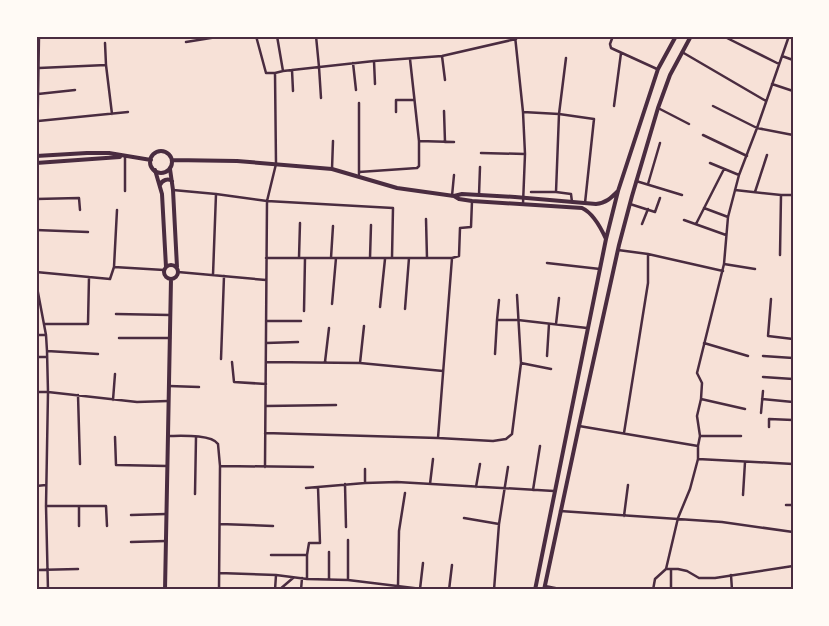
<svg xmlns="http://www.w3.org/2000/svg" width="829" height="626" font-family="Jost,sans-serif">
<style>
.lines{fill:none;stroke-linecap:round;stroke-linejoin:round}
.minor{stroke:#4a2c40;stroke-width:2.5}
.tertiary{stroke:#4a2c40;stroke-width:4}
.secondary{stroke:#4a2c40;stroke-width:4}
.neatline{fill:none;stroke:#4a2c40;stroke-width:2}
</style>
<rect width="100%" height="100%" fill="#f7e1d7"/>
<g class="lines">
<path class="minor" d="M256 36 266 73H275L276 164 267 201 265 467
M277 36 283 71
M316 36 319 67 321 98
M515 36 523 112 525 154 523 204
M613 36 610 44 611 48 657 69
M723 36 779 64
M186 42 223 36
M105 43 106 65
M682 52 766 101
M442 56 445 80
M782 56 793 60
M566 58 559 114 594 119 585 203
M374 61 375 84
M353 63 356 90
M39 68 106 65 112 114
M292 70 293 91
M275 73 283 71 374 61 442 56 516 39
M772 84 793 91
M38 94 75 90
M359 103V174
M614 106 621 53
M713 106 757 128 793 135
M658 108 689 124
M444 111 445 142
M396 112V100H414
M523 112 559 114 556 192 571 194 572 202
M38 121 128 112
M703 135 747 156
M419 141 454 142
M481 153 525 154
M37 156 39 36
M125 156V191
M710 163 739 175
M332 169 333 141
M359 172 417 168 419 166V141L410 59
M636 181 682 195
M648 184 660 143
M173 190 216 194 267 201 393 208 392 258
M735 190 781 195H793
M531 192H556
M755 192 767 155
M479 195 480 167
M452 196 454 175
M36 199 79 198 80 210
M630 204 655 212 660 198
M704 208 728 217
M426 219 427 258
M684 220 726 235
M642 224 648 209
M696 224 724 169
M36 230 88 232
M618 250 648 254 723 271
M780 255 781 195
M266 258H452L459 256 460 228 471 227 472 201
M299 258 300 223
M331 258 333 226
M370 258 371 225
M547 263 600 269
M724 264 755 269
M114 267 117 210
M36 272 110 279 114 267 164 270
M178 272 266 280
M213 275 216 194
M36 282 46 335 47 351 48 392 46 506 48 590
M771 299 768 336 793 339
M499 300 497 320H518L587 328
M332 304 336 258
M380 307 385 259
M405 309 409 258
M304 311 305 258
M116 314 170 315
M266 321H301
M44 324H88L89 277
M556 324 559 298
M36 335H46
M119 338H170
M266 343 298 342
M704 343 748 356
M47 351 98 354
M495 354 497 320
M547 356 549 324
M763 356 793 358
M36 357H47
M221 359 224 276
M232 362 234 382 266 384
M266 362 360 363 443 371
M325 362 329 328
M360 363 364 326
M521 363 551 369
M763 377 793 379
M169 386 199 387
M36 392H48L137 402 168 401
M78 395 80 464
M701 399 745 409
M762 399 793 402
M113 400 115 374
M266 406 336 405
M761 413 763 391
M579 426 698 446
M769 427V419L793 420
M265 433 438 438 493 441 506 439 512 434 521 363 517 295
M624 433 648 283V254
M168 436C180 436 211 434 218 444L220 466 219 590
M700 436H741
M115 437 116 465 167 466
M438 438 452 258
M698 459 793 464
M220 466 313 467
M365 483V469
M345 484 346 527
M430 484 433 459
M36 486 46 485
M476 487 480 464
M306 488 365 483 397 482 554 491
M533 490 540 446
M195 494 196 437
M743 495 745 462
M786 505H793
M46 506H106L107 526
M79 506V526
M560 511 722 522 793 532
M131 515 166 514
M624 516 628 485
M464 518 499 524
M220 524 273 526
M131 542 166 541
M271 555H307
M666 569H678L687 571 699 578H715L793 566
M36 570 78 569
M219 573 276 575 307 579 348 580 430 590
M731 575 732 590
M307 579V555L309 543H320L318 487
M329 579V552
M348 580V540
M398 586 399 531 405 493
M545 586 565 590
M420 589 423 563
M275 590 276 575
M279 590 293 578
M301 590 302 578
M449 590 452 565
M494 590 499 524 508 467
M653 590 655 579 666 569 678 518 690 489 698 459V446L700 436 697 416 701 399 702 383 697 373 724 264 728 217 739 175 757 128 789 36
M671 590V569"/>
<path class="tertiary" d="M170 169 173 190 177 267
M155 170 162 194 166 267
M160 185C162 180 168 178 172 181
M164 272a7 7 0 1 1 14 0a7 7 0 1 1-14 0Z
M165 590 171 279"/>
<path class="secondary" d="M150 162a11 11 0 1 1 22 0a11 11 0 1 1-22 0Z
M36 156 87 153H109L151 160
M172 160 237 161 332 169 397 188 454 196 459 199 472 201 582 208C593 213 601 228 606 239
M36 163 120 157
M454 196 462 194 515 197 596 204C606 203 611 198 618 191
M535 590 606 239 618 191 658 69 676 36
M544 590 579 426 619 245 632 196 658 108 670 75 691 36"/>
</g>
<rect width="829" height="626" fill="none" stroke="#fffaf5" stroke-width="75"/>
<rect x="38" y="38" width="754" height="550" class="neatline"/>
</svg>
